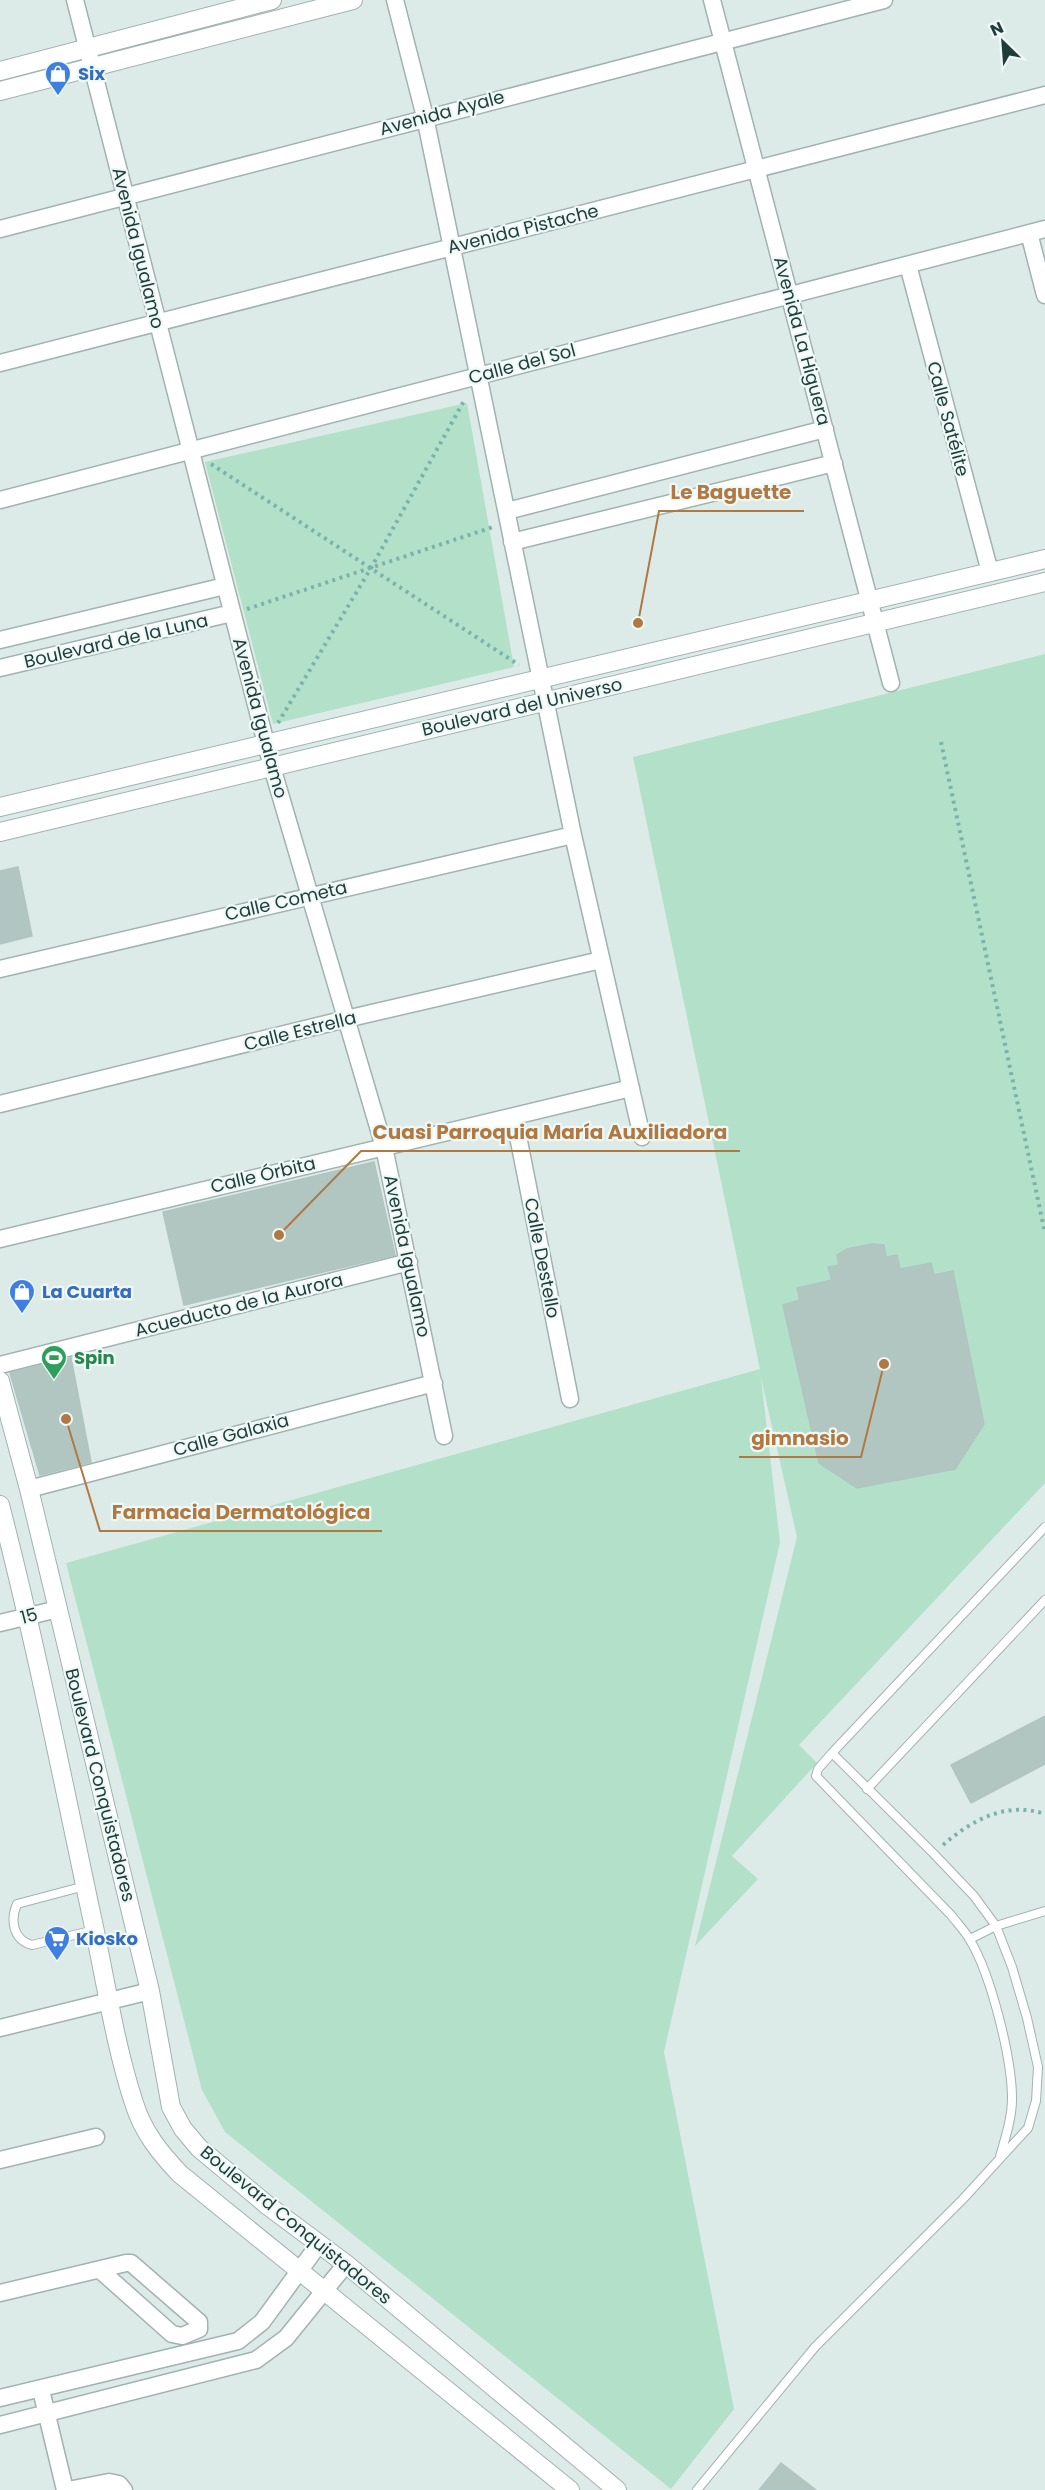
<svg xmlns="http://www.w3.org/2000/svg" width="1045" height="2490" font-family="Poppins,sans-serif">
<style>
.green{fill:#b3e0c8}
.building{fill:#b2c6c1;stroke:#afc5c1;stroke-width:1.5}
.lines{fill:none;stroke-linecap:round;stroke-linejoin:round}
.service-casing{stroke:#a0b3b0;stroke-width:10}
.minor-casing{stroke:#a0b3b0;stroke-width:19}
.tertiary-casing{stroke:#a0b3b0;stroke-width:20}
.path{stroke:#7ab3ac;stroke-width:4;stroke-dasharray:3 4.5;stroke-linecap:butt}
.service{stroke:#fff;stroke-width:8}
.minor{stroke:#fff;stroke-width:16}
.tertiary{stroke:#fff;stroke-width:18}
.labels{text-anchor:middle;stroke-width:4.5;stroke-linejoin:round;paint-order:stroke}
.shop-label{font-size:18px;font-weight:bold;fill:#366cbe;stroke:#eef8f5;text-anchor:start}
.street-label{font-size:18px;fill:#1d3c3a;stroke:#eef8f5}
.leisure-label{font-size:18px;font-weight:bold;fill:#27864d;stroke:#eef8f5;text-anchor:start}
.leader{fill:none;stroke:#b07842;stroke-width:2}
.callout-dot{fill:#b07842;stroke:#eef8f5;stroke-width:2}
.callout-label{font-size:20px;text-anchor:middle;font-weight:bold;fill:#b07842;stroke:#eef8f5;stroke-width:4.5;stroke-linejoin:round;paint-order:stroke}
</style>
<rect width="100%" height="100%" fill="#ddebe8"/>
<path class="green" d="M467 403 514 667 273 724 205 462Z
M1045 654V1483L799 1745 817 1763 732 1856 758 1879 695 1946 797 1537 761 1378 780 1542 664 2052 734 2409 671 2489 225 2132 202 2090 66 1563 760 1369 633 757Z"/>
<path class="building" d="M18 867 32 936 0 944V871Z
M374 1162 395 1255 184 1305 163 1212Z
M872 1244 884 1245 886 1257 897 1255 900 1269 931 1263 934 1275 953 1271 984 1424 955 1469 857 1488 819 1463 783 1305 800 1300 797 1288 832 1280 828 1267 839 1265 837 1255 847 1249Z
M71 1358 91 1462 40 1475 10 1373Z
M1045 1716V1764L971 1803 951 1765Z
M781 2463 816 2490H759Z"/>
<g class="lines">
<defs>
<path id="service" d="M867 1789 1045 1600
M85 1886 17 1904C10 1920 13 1940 32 1945L95 1930
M970 1939 996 1926 1045 1911
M1000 2157C1005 2138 1012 2119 1012 2099 1012 2058 991 1975 970 1940 965 1931 957 1923 951 1915L816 1776 818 1769 832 1753 1045 1527
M697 2490 815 2347 963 2199 1028 2128 1036 2101 1038 2067 1027 2018 1012 1967 996 1926 974 1896 934 1854 832 1753"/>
<path id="minor" d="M75 0 272 767 384 1147 444 1436
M395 0 425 117 573 835 642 1137
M712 0 891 683
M0 229 884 0
M1029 233 1045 295
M908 265 990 572
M0 363 1045 95
M0 500 1045 229
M507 511 825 429
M512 542 834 463
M0 640 225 586
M0 668 232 613
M0 969 573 835
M0 1104 346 1019 601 960
M514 1116 570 1399
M0 1239 631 1088
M0 1365 409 1262
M29 1489 434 1383
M0 1623 58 1609
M0 2028 150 1991
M0 2160 96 2137
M0 2293 126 2263H131L199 2322V2329L182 2336 172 2334 100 2270
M41 2390 65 2490
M0 2398 238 2341 262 2322 319 2244
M0 2425 256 2360 286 2338 346 2264
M68 2490 109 2482 119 2484 124 2490"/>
<path id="tertiary" d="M0 71 272 0
M0 91 353 0
M0 807 1045 559
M0 832 1045 582
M0 1381 29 1489 150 1991 171 2107 183 2129 199 2148 267 2205 346 2264 617 2490
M0 1505C35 1640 62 1777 91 1913 105 1976 114 2042 134 2103 143 2132 160 2153 180 2174L570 2490"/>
</defs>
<use href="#service" class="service-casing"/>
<use href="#minor" class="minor-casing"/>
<use href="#tertiary" class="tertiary-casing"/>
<path class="path" d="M211 464 519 665
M247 609 493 527
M278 723 371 568 465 399
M941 742 1045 1233
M943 1845C972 1820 1006 1801 1045 1814"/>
<use href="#service" class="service"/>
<use href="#minor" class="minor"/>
<use href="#tertiary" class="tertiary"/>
</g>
<defs>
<symbol id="shop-pin" viewBox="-11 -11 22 30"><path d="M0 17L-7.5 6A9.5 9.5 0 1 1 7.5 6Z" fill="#3f7fe0" stroke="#eef8f5"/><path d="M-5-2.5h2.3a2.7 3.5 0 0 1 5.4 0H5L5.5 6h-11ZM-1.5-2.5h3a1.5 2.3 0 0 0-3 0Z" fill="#fff"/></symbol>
<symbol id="stadium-pin" viewBox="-11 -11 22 30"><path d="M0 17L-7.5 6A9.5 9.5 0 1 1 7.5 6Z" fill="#2e9e5b" stroke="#eef8f5"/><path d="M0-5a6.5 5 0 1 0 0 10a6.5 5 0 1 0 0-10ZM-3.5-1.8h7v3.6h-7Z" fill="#fff"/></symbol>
<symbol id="supermarket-pin" viewBox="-11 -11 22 30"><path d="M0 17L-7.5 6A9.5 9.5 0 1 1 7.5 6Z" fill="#3f7fe0" stroke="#eef8f5"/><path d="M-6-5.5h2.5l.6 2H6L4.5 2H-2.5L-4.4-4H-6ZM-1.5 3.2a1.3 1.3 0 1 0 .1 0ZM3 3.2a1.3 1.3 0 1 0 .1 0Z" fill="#fff"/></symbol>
</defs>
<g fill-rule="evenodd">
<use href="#shop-pin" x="43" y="59" width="30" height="40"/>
<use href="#shop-pin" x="7" y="1277" width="30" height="40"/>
<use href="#stadium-pin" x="39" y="1343" width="30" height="40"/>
<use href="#supermarket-pin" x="42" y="1924" width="30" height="40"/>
</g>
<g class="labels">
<g class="shop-label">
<text x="78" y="80">Six</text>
<text x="42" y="1298">La Cuarta</text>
<text x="76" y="1945">Kiosko</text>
</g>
<g class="street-label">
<text transform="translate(442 113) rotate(-15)" y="6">Avenida Ayale</text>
<text transform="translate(523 229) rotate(-14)" y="6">Avenida Pistache</text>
<text transform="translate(138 248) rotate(76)" y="6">Avenida Igualamo</text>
<text transform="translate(802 341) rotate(75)" y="6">Avenida La Higuera</text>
<text transform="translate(522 364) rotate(-15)" y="6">Calle del Sol</text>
<text transform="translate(948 419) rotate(75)" y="6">Calle Satélite</text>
<text transform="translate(116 641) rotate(-13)" y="6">Boulevard de la Luna</text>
<text transform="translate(522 707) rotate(-13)" y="6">Boulevard del Universo</text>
<text transform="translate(260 718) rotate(75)" y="6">Avenida Igualamo</text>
<text transform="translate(286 901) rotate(-13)" y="6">Calle Cometa</text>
<text transform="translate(300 1031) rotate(-14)" y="6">Calle Estrella</text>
<text transform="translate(263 1175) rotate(-13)" y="6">Calle Órbita</text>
<text transform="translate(407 1256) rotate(78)" y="6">Avenida Igualamo</text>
<text transform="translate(542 1258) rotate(79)" y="6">Calle Destello</text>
<text transform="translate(239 1305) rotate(-14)" y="6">Acueducto de la Aurora</text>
<text transform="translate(231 1435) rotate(-15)" y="6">Calle Galaxia</text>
<text transform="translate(29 1616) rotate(-14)" y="6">15</text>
<text transform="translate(100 1785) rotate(76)" y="6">Boulevard Conquistadores</text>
<text transform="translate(296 2225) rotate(39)" y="6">Boulevard Conquistadores</text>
</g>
<g class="leisure-label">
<text x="74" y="1364">Spin</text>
</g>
</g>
<path class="leader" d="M638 623L659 511H804M279 1235L361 1151H740M884 1364L861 1457H739M66 1419L100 1531H382"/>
<g class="callout-dot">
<circle cx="638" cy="623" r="6"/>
<circle cx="279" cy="1235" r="6"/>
<circle cx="884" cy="1364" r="6"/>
<circle cx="66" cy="1419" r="6"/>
</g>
<g class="callout-label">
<text x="731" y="499">Le Baguette</text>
<text x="550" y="1139">Cuasi Parroquia María Auxiliadora</text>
<text x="800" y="1445">gimnasio</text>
<text x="241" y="1519">Farmacia Dermatológica</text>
</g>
<g transform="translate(1003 42) rotate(335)" stroke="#eef8f5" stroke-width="4.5" paint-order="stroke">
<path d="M0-4.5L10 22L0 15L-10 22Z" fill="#1d3c3a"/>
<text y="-9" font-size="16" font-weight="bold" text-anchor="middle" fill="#1d3c3a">N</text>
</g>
</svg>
